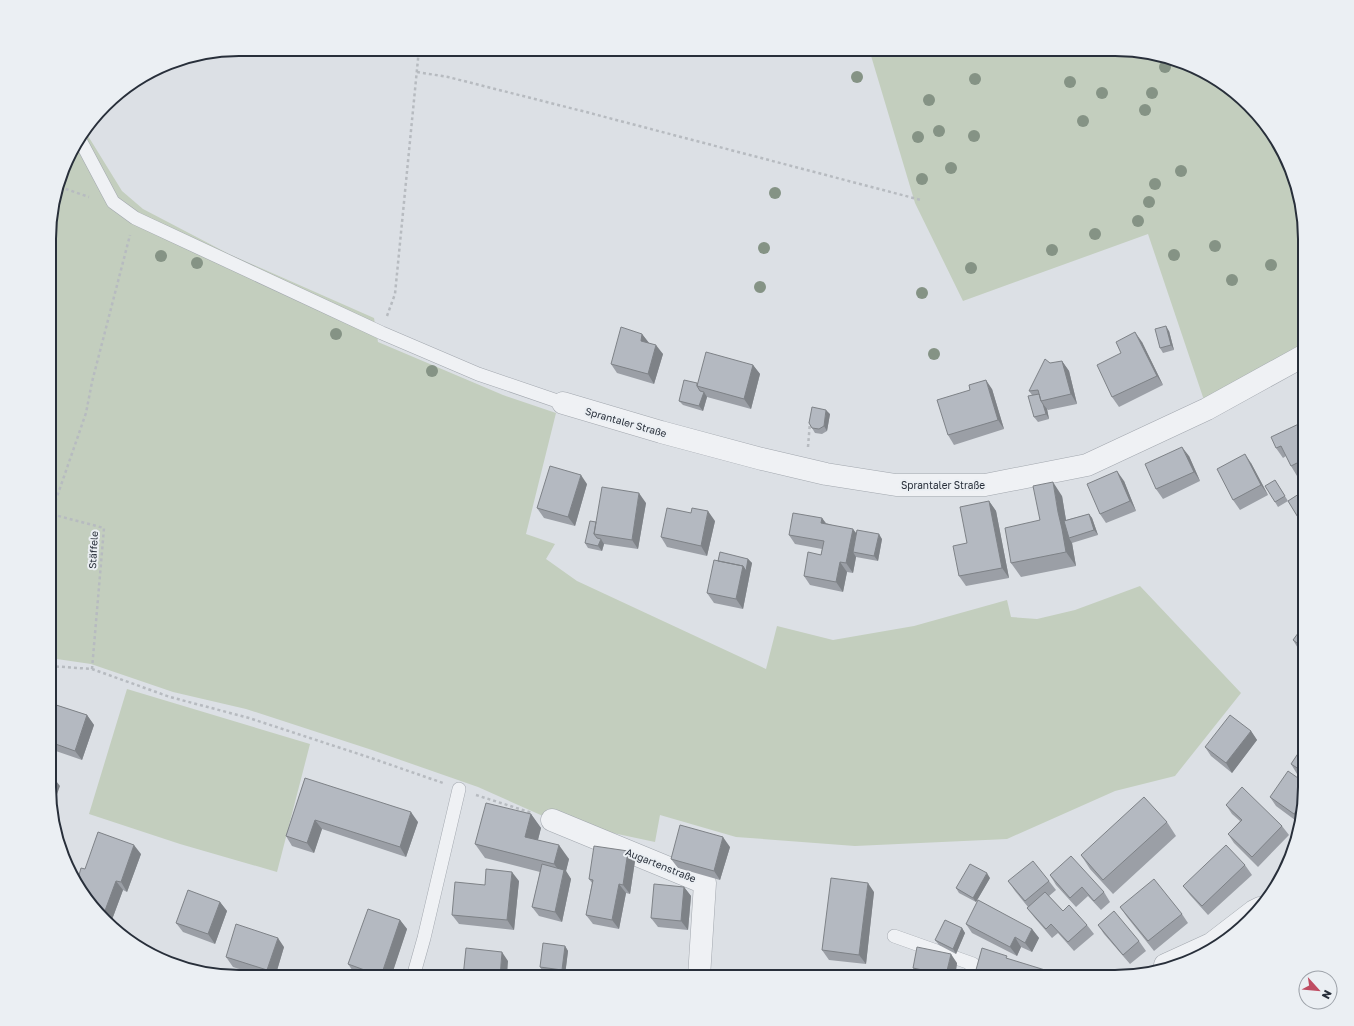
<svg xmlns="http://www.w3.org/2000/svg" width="1354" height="1026" font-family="'Golos Text',sans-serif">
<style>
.green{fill:#c3cebe}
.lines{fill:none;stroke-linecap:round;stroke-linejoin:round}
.lane-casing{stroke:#a2a7ae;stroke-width:14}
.street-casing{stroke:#a2a7ae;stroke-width:23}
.path{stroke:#b7bbc0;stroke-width:2.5;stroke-dasharray:3 3;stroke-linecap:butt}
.lane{stroke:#eff1f4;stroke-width:13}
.street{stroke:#eff1f4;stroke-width:22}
.tree{fill:#859385}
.wall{fill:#9b9fa6}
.shaded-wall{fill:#7e8287}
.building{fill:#b4b9c1;stroke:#7e8287}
.labels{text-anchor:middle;stroke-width:4;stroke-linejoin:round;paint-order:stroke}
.street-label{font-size:10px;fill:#282f3a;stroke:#ebeff3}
.rim{fill:none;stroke:#282f3a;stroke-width:2}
</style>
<rect width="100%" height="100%" fill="#dce0e5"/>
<path class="green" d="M869 49H1127L1188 63 1240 96 1286 155 1305 239V245L1303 246 1305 250V355L1207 409 1148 234 963 301 915 203Z
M85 131 122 191 143 209 229 254 374 318 378 342 503 395 556 413 526 534 555 544 546 559 577 581 766 669 777 626 833 640 914 626 1007 600 1011 617 1037 619 1075 610 1140 586 1241 693 1175 776 1115 791 1007 839 855 846 736 837 660 815 655 842 552 820 478 787 372 750 246 709 173 692 91 664 50 658 51 214 74 144Z
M127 689 310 744 277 872 180 844 89 814Z"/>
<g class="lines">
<defs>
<path id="lane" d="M79 138 113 202 135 218 382 333 478 374 563 403
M894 936 973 964 970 977
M413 977 424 938 459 789"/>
<path id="street" d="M563 403 661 432 762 459 826 474 896 485H985L1087 465 1207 409 1305 355
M552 820 705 883 699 977
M1165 965 1211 944 1254 911 1260 908"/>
</defs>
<use href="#lane" class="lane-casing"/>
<use href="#street" class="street-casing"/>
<path class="path" d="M417 72 448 77 586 112 921 200
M1278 146 1290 173
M60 187 89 197
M1303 229 1305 246
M387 316 395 294 419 49
M808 447 810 422
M50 666 92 669 170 697 249 718 371 758 443 783
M92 669 104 528 51 514 86 413 92 382 130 235
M476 795 532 813"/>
<use href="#lane" class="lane"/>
<use href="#street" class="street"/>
</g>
<g class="tree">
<circle cx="1165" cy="67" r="6"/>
<circle cx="857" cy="77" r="6"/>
<circle cx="975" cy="79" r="6"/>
<circle cx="1070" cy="82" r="6"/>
<circle cx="1102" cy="93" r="6"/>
<circle cx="1152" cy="93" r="6"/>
<circle cx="929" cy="100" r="6"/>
<circle cx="1145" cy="110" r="6"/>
<circle cx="1083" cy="121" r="6"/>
<circle cx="939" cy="131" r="6"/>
<circle cx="974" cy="136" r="6"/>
<circle cx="918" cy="137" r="6"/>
<circle cx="951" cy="168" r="6"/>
<circle cx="1181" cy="171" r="6"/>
<circle cx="922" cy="179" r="6"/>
<circle cx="1155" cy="184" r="6"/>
<circle cx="775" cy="193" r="6"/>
<circle cx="1149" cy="202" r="6"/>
<circle cx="1138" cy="221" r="6"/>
<circle cx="1095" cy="234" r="6"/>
<circle cx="1215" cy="246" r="6"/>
<circle cx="764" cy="248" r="6"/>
<circle cx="1052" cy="250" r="6"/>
<circle cx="1174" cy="255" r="6"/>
<circle cx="161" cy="256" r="6"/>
<circle cx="197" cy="263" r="6"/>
<circle cx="1271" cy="265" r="6"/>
<circle cx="971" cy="268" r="6"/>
<circle cx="1232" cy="280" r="6"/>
<circle cx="760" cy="287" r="6"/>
<circle cx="922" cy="293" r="6"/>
<circle cx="336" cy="334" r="6"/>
<circle cx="934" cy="354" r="6"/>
<circle cx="432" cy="371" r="6"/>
</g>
<path class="wall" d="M50 324 53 329 50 330Z
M1169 331 1174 350 1163 353 1160 348Z
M642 334 649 343 663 354 654 384 617 373 611 364Z
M1142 342 1163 385 1119 407 1112 397 1121 353Z
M1062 361 1069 371 1077 404 1048 410 1047 409 1049 419 1038 422 1034 417 1032 395 1029 391Z
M753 365 760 374 751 409 707 397 703 411 683 405 679 401 697 383Z
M992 389 1004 429 954 445 948 435Z
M830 414 827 431 822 434 815 433 812 428Z
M1303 422 1305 424V472L1297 476 1291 466 1286 456 1283 458 1276 448Z
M1189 456 1200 481 1163 499 1156 489Z
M1251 463 1268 495 1240 510 1233 500Z
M1275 480 1288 501 1305 490V522L1303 524 1288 501 1278 507 1275 502Z
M1124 481 1136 511 1106 523 1100 514Z
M587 484 575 526 544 518 537 508Z
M1062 496 1066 520 1089 514 1092 518 1098 535 1072 543 1076 566 1021 577 1011 563 1040 520Z
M989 501 996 511 1009 578 966 586 959 576 967 543Z
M646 503 638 549 604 544 602 551 588 548 585 543 596 522Z
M822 518 826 523 856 533 882 539 878 561 856 557 853 573 847 572 843 592 810 585 804 576 821 555 822 549 795 544 789 535Z
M715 521 707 556 667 547 661 537Z
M748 559 752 563 743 609 714 603 707 593 718 561Z
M1305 625V654L1299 650 1293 640Z
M50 703 87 715 94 725 82 760 50 749Z
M1251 731 1257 740 1232 773 1211 756 1205 747Z
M1305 743V778L1297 774 1291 764Z
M305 778 418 822 406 857 322 829 314 853 292 846 286 836Z
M1270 797 1305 800 1299 823 1276 806Z
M1226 805 1282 826 1289 835 1258 867 1234 843 1228 834 1240 821 1232 814Z
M531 814 541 828 538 840 569 859 566 871 571 879 562 922 539 916 532 907 540 872 485 858 475 844Z
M1167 822 1176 836 1113 894 1090 869 1081 855Z
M730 847 720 880 678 868 671 859Z
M628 851 635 861 630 894 626 893 619 929 593 924 586 915 592 883 589 879Z
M141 854 127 892 123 890 110 925 77 882 85 869Z
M1245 865 1252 875 1208 915 1190 895 1183 886Z
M1050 875 1104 892 1110 902 1101 910 1088 896 1076 907 1056 885Z
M990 878 976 902 959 893 956 888Z
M519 881 514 930 459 924 452 915 485 885Z
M1008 881H1049L1056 890 1049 896 1063 911 1087 925 1094 934 1074 951 1058 933 1052 938 1034 917 1027 908 1028 907 1015 891Z
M684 887 691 896 688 930 658 927 651 918Z
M874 892 866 964 829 960 822 950Z
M220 902 227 911 215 944 183 932 176 923Z
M1120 907 1182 914 1188 923 1154 951 1127 917Z
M400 920 407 929 391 977H362L355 974 348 964Z
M966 924 1032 929 1039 938 1032 952 1021 947 1017 956 972 933Z
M1098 925 1139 941 1146 951 1130 964 1104 934Z
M962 928 965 933 956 954 939 945 935 940Z
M565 946 568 951 565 975 543 972 540 967Z
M284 947 275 977H264L233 967 226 957Z
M957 963 955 977H919L913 968Z"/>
<path class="shaded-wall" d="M1166 326 1169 331 1174 350 1171 345Z
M1135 332 1142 342 1163 385 1157 376Z
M642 334 649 343 641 341Z
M656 345 663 354 654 384 648 374Z
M1062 361 1069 371 1077 404 1071 394Z
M753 365 760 374 751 409 744 399Z
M986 380 992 389 1004 429 998 420Z
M704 392 707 397 703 411 699 406Z
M1043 404 1047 409 1049 419 1046 414Z
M826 410 830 414 827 431 824 426Z
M1182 447 1189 456 1200 481 1194 472Z
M1245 454 1251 463 1268 495 1261 485Z
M1117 471 1124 481 1136 511 1130 501Z
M581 475 587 484 575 526 568 517Z
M1053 482 1062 496 1069 538 1072 543 1076 566 1066 552 1058 512Z
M639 493 646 503 638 549 632 540Z
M989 501 996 511 1009 578 1002 568Z
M708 511 715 521 707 556 701 546Z
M1089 514 1092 518 1098 535 1094 530Z
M822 518 829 528 821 523Z
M853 529 860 538 853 552 856 557 853 573 846 563Z
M879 534 882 539 878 561 874 556Z
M601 539 604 544 602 551 598 546Z
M748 559 752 563 743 609 736 599 743 566Z
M840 562 847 572 843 592 836 582Z
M87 715 94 725 82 760 75 751Z
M1251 731 1257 740 1232 773 1226 763Z
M53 777 60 786 52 808 49 800V787Z
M1305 799 1299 823 1294 814Z
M411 812 418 822 406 857 400 847Z
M531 814 541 828 535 851 525 837Z
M315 820 322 829 314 853 307 843Z
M723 837 730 847 720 880 714 871Z
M134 845 141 854 127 892 121 882Z
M559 845 569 859 566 871 571 879 562 922 555 912 563 876 554 864Z
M628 851 635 861 630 894 623 885Z
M512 872 519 881 514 930 507 920Z
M987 873 990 878 976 902 973 898Z
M116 881 123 890 110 925 103 916Z
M868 883 874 892 866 964 859 955Z
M619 884 626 893 619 929 612 920Z
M684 887 691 896 688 930 681 921Z
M220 902 227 911 215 944 208 934Z
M400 920 407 929 391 977H382L381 976Z
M962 928 965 933 956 954 953 949Z
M1032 929 1039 938 1032 952 1025 943Z
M1015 937 1021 947 1017 956 1010 947Z
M278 938 284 947 275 977H272L267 970Z
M565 946 568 951 565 975 562 970Z
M502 952 508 961 507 977H500Z
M951 954 957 963 955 977H948L946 975Z
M1045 970 1050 977H1043Z"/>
<path class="building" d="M1166 326 1171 345 1160 348 1155 329Z
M621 327 642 334 641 341 656 345 648 374 611 364Z
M1135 332 1157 376 1112 397 1097 365 1121 353 1116 342Z
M706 352 753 365 744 399 697 386Z
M1045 359 1050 363 1062 361 1071 394 1041 401 1038 390 1029 391Z
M684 380 697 383V386L700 391 704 392 699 406 679 401Z
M986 380 998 420 948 435 937 400 970 390 969 385Z
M1039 394 1041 401 1043 404 1046 414 1034 417 1028 396Z
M812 407 826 410 824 426 819 429 812 428 809 423Z
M1303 422 1305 425V459L1291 466 1281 446 1276 448 1271 437Z
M1182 447 1194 472 1156 489 1145 464Z
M1245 454 1261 485 1233 500 1217 469Z
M550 466 581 475 568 517 537 508Z
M1117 471 1130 501 1100 514 1087 484Z
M1275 480 1285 496 1275 502 1265 486Z
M1053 482 1058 512 1062 529 1066 552 1011 563 1005 528 1040 520 1033 486Z
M602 487 639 493 632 540 594 534Z
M1305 490V515L1299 519 1288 501Z
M989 501 1002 568 959 576 953 546 967 543 960 507Z
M667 508 691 513 692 508 708 511 701 546 661 537Z
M793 513 822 518 821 523 853 529 846 563 840 562 836 582 804 576 808 552 821 555 824 541 789 535Z
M1089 514 1094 530 1069 538 1064 521Z
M590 521 596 522 594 534 597 538 601 539 598 546 585 543Z
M857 530 879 534 874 556 853 552Z
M720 552 748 559 746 571 743 566 718 561Z
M714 560 743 566 736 599 707 593Z
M1304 625H1305V649L1293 640Z
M50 703 87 715 75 751 50 742Z
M1230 715 1251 731 1226 763 1205 747Z
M1305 743V773L1291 764Z
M1288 771 1305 783V799L1294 814 1270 797Z
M49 775 53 777 49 787Z
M305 778 411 812 400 847 315 820 307 843 286 836Z
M1242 787 1282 826 1252 857 1228 834 1242 820 1226 805Z
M1144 797 1167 822 1103 880 1081 855Z
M486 803 531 814 525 837 559 845 554 864 475 844Z
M680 825 723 837 714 871 671 859Z
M98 832 134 845 121 882 116 881 103 916 77 882 81 868 85 869Z
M1226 845 1245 865 1202 906 1183 886Z
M594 846 628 851 623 885 619 884 612 920 586 915 593 880 589 879Z
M1071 856 1104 892 1094 901 1082 887 1070 898 1050 875Z
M1033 861 1049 881 1025 901 1008 881Z
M542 864 564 870 555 912 532 907Z
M970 864 987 873 973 898 956 888Z
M486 869 512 872 507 920 452 915 455 882 485 885Z
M831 878 868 883 859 955 822 950Z
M1154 879 1182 914 1148 941 1120 907Z
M654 884 684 887 681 921 651 918Z
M188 890 220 902 208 934 176 923Z
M1045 892 1063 911 1069 905 1087 925 1068 942 1051 924 1046 929 1027 908Z
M978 900 1032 929 1025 943 1015 937 1010 947 966 924Z
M368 909 400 920 381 976 348 964Z
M1114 911 1139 941 1123 955 1098 925Z
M945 920 962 928 953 949 935 940Z
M236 924 278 938 267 970 226 957Z
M543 943 565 946 562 970 540 967Z
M1217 944 1208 950V948Z
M917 947 951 954 946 975 913 968Z
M466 948 502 952 500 977H463Z
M982 948 1007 956 1006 958 1045 970 1043 977H974Z
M922 975 934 977H922Z"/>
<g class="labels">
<g class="street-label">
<text transform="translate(626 422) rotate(16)" y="4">Sprantaler Straße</text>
<text x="943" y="489">Sprantaler Straße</text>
<text transform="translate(93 550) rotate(-87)" y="4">Stäffele</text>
<text transform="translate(661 865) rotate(22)" y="4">Augartenstraße</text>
</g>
</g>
<path d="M0 0H1354V1026H0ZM239 56H1115A183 183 0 0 1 1298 239V787A183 183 0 0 1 1115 970H239A183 183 0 0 1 56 787V239A183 183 0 0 1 239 56Z" fill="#ebeff3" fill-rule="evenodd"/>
<path class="rim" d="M239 56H1115A183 183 0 0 1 1298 239V787A183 183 0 0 1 1115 970H239A183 183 0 0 1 56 787V239A183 183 0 0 1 239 56Z"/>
<g transform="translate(1318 990) rotate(117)"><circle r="19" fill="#ebeff3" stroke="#9da2a9"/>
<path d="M0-3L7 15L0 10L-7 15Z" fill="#bf4c62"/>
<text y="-6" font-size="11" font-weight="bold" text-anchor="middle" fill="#282f3a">N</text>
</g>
</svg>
